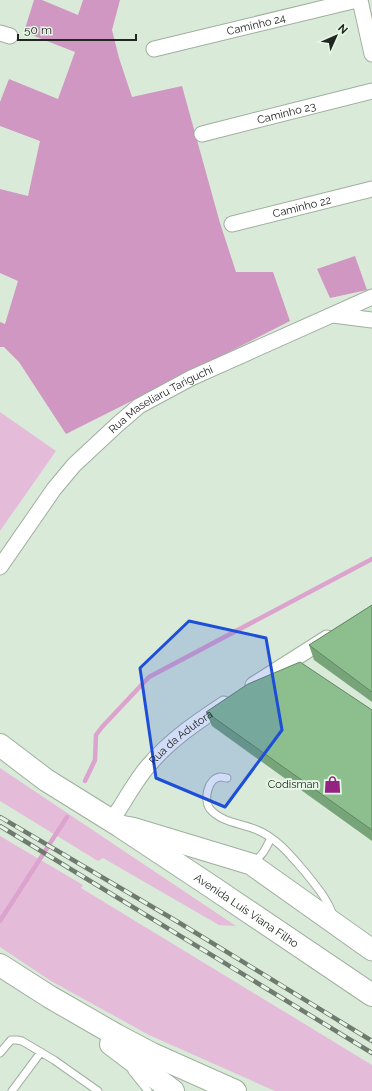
<svg xmlns="http://www.w3.org/2000/svg" width="372" height="1091" font-family="Raleway,sans-serif">
<style>
.green{fill:#e4bbd9}
.forest{fill:#cf97c1}
.lines{fill:none;stroke-linecap:round;stroke-linejoin:round}
.stream{stroke:#dca3ce;stroke-width:4.5}
.lane-casing{stroke:#9faf9f;stroke-width:9}
.street-casing{stroke:#9faf9f;stroke-width:17}
.secondary-casing{stroke:#9faf9f;stroke-width:23}
.highway-casing{stroke:#9faf9f;stroke-width:24}
.lane{stroke:#fff;stroke-width:7}
.street{stroke:#fff;stroke-width:15}
.secondary{stroke:#fff;stroke-width:21}
.highway{stroke:#fff;stroke-width:22}
.rail-casing{stroke:#707b70;stroke-width:4.5}
.rail{stroke:#e7f7e7;stroke-width:3;stroke-dasharray:9;stroke-linecap:butt}
.wall{fill:#78a479}
.building{fill:#8cbf8d;stroke:#628663}
.marked{fill:#1d4ed8;fill-opacity:0.2;stroke:#1d4ed8;stroke-width:3;stroke-linejoin:round}
.labels{text-anchor:middle;stroke-width:4;stroke-linejoin:round;paint-order:stroke}
.street-label{font-size:11px;fill:#202620;stroke:#e7f7e7}
.poi-label{font-size:11px;fill:#202620;stroke:#e7f7e7;text-anchor:end}
</style>
<rect width="100%" height="100%" fill="#daead9"/>
<path class="green" d="M0 412 56 451 0 531Z
M0 768 236 926 219 925 103 858 98 861 0 801Z
M0 836 83 885 81 888 372 1065V1091H275L149 1035 51 981 0 947Z"/>
<path class="forest" d="M34 0H42L78 15 83 0H120L112 30 119 58 132 97 182 86 220 223 236 272H273L290 321 66 434 19 362 4 347H0V322L5 324 18 281 0 273V189L28 196 40 141 0 126V102L9 79 58 99 75 52 24 32Z
M355 256 367 290 330 298 317 269Z"/>
<g class="lines">
<path class="stream" d="M85 781 95 760 96 735 102 727 149 677 372 559
M0 921 67 817"/>
<defs>
<path id="lane" d="M227 778C225 778 223 777 221 777 208 777 203 800 210 809 222 823 241 823 257 830 277 838 291 856 305 872 316 886 327 898 333 915
M252 863C262 857 266 848 271 838
M0 1053 11 1040H17L22 1041 54 1060 98 1091
M132 1071 148 1091
M12 1091 41 1052"/>
<g id="street">
<path d="M360 0 372 54"/>
<path d="M0 33 10 36"/>
<path id="s1" d="M154 49 357 0"/>
<path id="s2" d="M202 134 372 91"/>
<path id="s3" d="M232 224 372 189"/>
<path d="M333 315 372 320"/>
<path id="s4" d="M0 567 54 489 74 465 118 424 139 406 191 378 372 297"/>
<path d="M253 685 327 638"/>
<path id="s5" d="M110 820C117 814 121 806 126 798 133 787 140 775 149 765 170 740 197 722 224 704"/>
</g>
<path id="secondary" d="M126 827 132 828 251 864 372 950"/>
<g id="highway">
<path id="s6" d="M0 745 46 780 120 826 215 889 372 995"/>
<path d="M0 965 50 997 116 1035 152 1054 235 1091"/>
<path d="M111 1044 173 1091"/>
</g>
</defs>
<use href="#lane" class="lane-casing"/>
<use href="#street" class="street-casing"/>
<use href="#secondary" class="secondary-casing"/>
<use href="#highway" class="highway-casing"/>
<use href="#lane" class="lane"/>
<use href="#street" class="street"/>
<use href="#secondary" class="secondary"/>
<use href="#highway" class="highway"/>
<defs>
<path id="rail" d="M0 817 178 922 372 1041
M0 826 372 1053"/>
</defs>
<use href="#rail" class="rail-casing"/>
<use href="#rail" class="rail"/>
</g>
<path class="wall" d="M372 605V702L314 660 309 645Z
M372 710V841L212 726 206 712Z"/>
<path class="building" d="M372 605V692L309 645Z
M300 662 372 710V830L206 712 248 684Z"/>
<path class="marked" d="M189 621 266 638 282 730 225 807 156 778 140 668Z"/>
<defs>
<symbol id="shop-bare" viewBox="-9 -9 18 18"><path d="M-5-2.5h2.3a2.7 3.5 0 0 1 5.4 0H5L5.5 6h-11ZM-1.5-2.5h3a1.5 2.3 0 0 0-3 0Z" fill="#942382" stroke="#e7f7e7" stroke-width="2.5" paint-order="stroke"/></symbol>
</defs>
<g fill-rule="evenodd">
<use href="#shop-bare" x="320" y="772" width="25" height="25"/>
</g>
<g class="labels">
<g class="street-label">
<text dy="4" stroke="none"><textPath href="#s1" startOffset="105">Caminho 24</textPath></text>
<text dy="4" stroke="none"><textPath href="#s2" startOffset="87">Caminho 23</textPath></text>
<text dy="4" stroke="none"><textPath href="#s3" startOffset="72">Caminho 22</textPath></text>
<text dy="4" stroke="none"><textPath href="#s4" startOffset="236">Rua Maseliaru Tariguchi</textPath></text>
<text dy="4" stroke="none"><textPath href="#s5" startOffset="110">Rua da Adutora</textPath></text>
<text dy="4" stroke="none"><textPath href="#s6" startOffset="297">Avenida Luís Viana Filho</textPath></text>
</g>
<g class="poi-label">
<text x="319" y="788">Codisman</text>
</g>
</g>
<g transform="translate(336 36) rotate(45)" stroke="#e7f7e7" stroke-width="3" paint-order="stroke">
<path d="M0-3L7 15L0 10L-7 15Z" fill="#202620"/>
<text y="-6" font-size="11" font-weight="bold" text-anchor="middle" fill="#202620">N</text>
</g>
<path d="M18 34v6h118v-6" fill="none" stroke="#202620" stroke-width="2"/>
<text x="24" y="34" font-size="12" fill="#202620" stroke="#e7f7e7" stroke-width="3" paint-order="stroke">50 m</text>
</svg>
